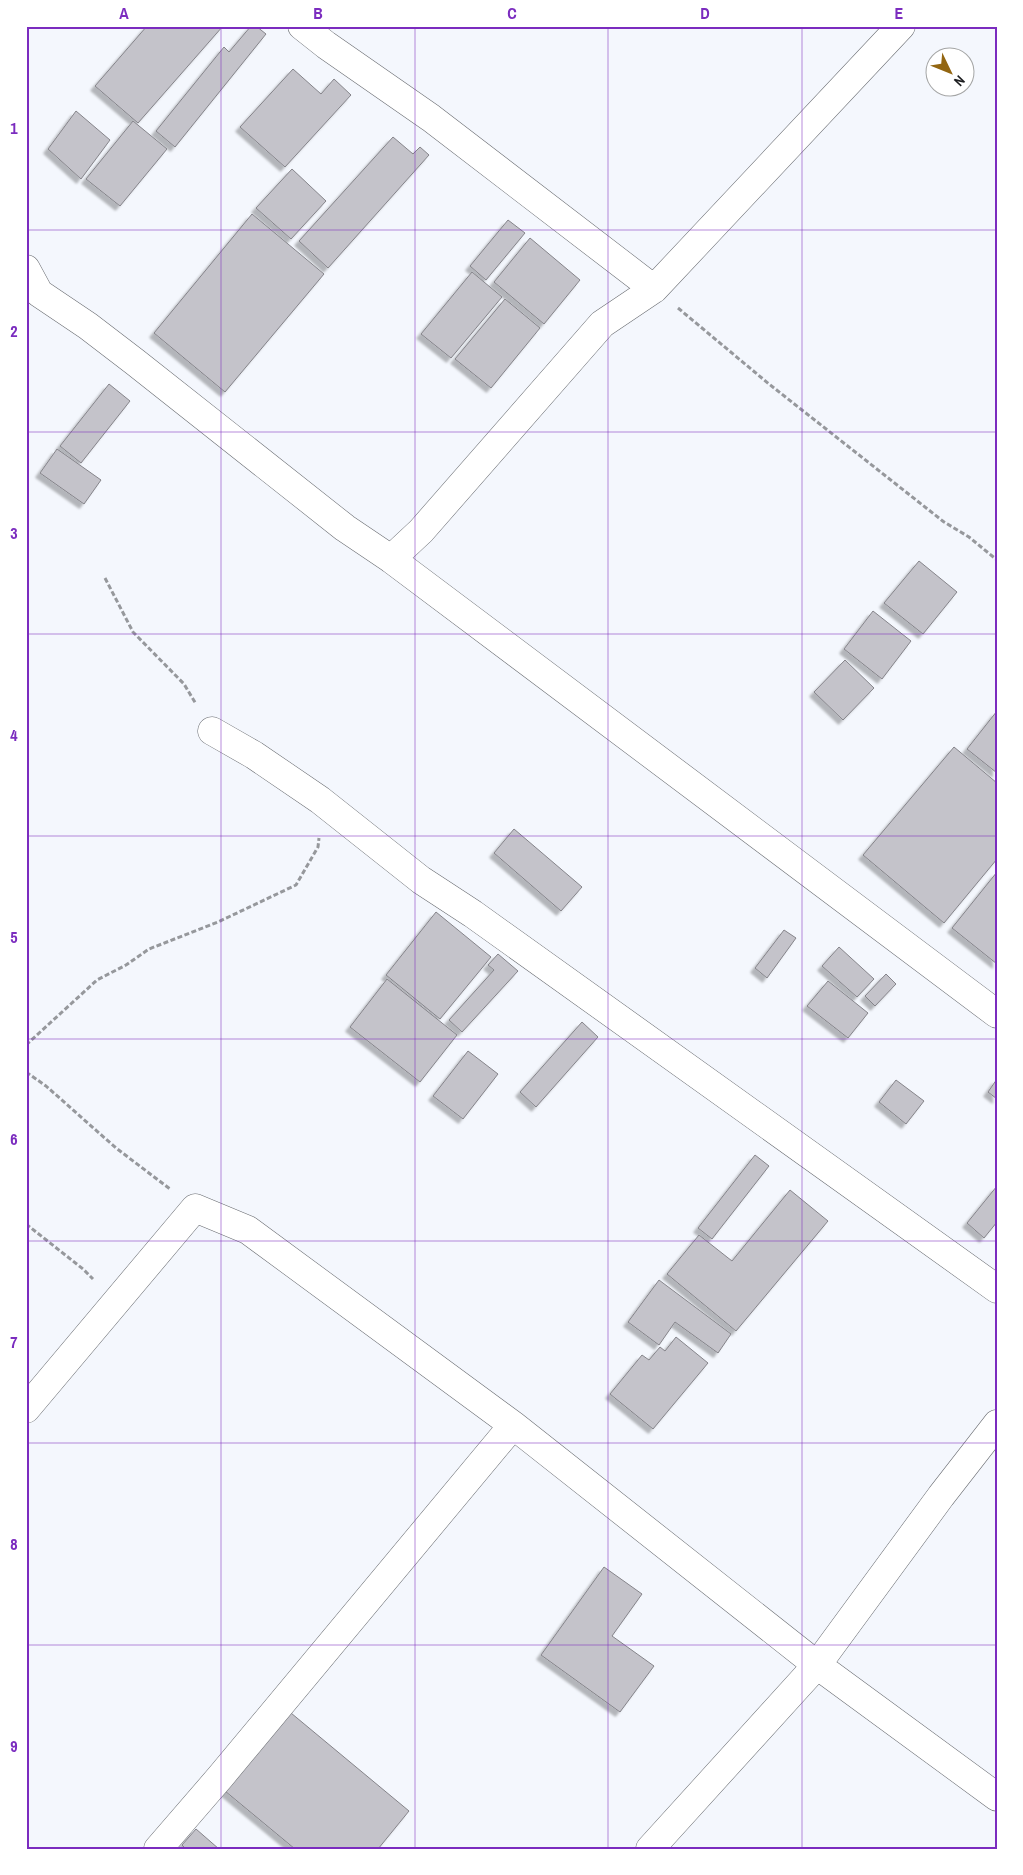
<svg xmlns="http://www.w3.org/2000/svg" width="1023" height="1875" font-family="'Archivo Narrow',sans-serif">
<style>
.building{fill:#c4c3ca;stroke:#85848a;filter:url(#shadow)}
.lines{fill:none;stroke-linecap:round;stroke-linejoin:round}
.minor-casing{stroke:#686b70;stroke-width:29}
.path{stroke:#96989c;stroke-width:3;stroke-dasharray:5 2.5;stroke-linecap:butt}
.minor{stroke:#fff;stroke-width:28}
.grid{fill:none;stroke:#7b2cbf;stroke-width:1;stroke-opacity:0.55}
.neatline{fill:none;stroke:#7b2cbf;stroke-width:2}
.grid-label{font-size:16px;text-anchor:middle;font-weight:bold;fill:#7b2cbf}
</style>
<defs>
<filter id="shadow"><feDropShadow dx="-4.5" dy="4.5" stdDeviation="1" flood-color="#0004"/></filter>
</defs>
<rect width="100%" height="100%" fill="#f4f7fd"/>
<path class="building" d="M147 26H223L138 123 95 86Z
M251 26H256L266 34 175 147 156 131 224 47 229 52Z
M293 69 321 94 334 79 351 95 285 167 240 127Z
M76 111 110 140 81 179 48 149Z
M133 121 167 149 120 206 86 179Z
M393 137 413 154 420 147 429 155 328 268 299 241Z
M292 169 326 201 291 239 256 208Z
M252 214 324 274 225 392 154 333Z
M508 220 525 233 486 280 470 266Z
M530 238 580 280 544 324 494 282Z
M472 272 502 297 451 358 421 334Z
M505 299 540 328 491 388 455 359Z
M109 384 130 401 81 463 60 446Z
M57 449 101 480 84 504 40 473Z
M919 561 957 592 923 634 884 603Z
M873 611 911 641 882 679 844 649Z
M845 660 874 688 843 720 814 692Z
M997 711V773L967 749Z
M954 747 997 783V859L944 923 863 855Z
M514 829 582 887 561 911 494 853Z
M997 872V964L952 928Z
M436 912 491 957 440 1019 386 975Z
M784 930 796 938 767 978 755 968Z
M839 947 874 979 857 997 822 966Z
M498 954 518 971 462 1032 449 1020 494 970 488 965Z
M886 974 896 984 875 1006 865 996Z
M387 979 457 1035 420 1082 350 1027Z
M828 981 868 1013 848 1038 807 1006Z
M582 1022 598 1037 536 1107 520 1092Z
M468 1051 498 1074 463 1119 433 1096Z
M997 1079V1099L988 1092Z
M896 1080 924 1101 906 1124 879 1102Z
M755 1155 769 1166 712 1239 698 1228Z
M997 1186V1222L984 1238 967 1223Z
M790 1190 828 1221 736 1331 667 1274 699 1235 732 1261Z
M659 1280 731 1334 718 1353 675 1322 659 1345 628 1322Z
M676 1337 708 1363 653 1429 610 1394 642 1355 649 1360 660 1347 665 1351Z
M604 1567 642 1594 612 1636 654 1666 620 1712 541 1655Z
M291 1713 409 1811 378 1849H295L225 1791Z
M196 1829 219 1849H186L182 1845Z"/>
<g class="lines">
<defs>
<path id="minor" d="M302 26 326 45 431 118 654 289
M26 269 39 293 88 326 135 362 345 528 391 559 997 1014
M391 559 421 531 602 324 654 289 901 26
M212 731 254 755 320 800 421 880 473 914 997 1289
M26 1409 195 1208 248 1230 513 1425 817 1665 997 1797
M158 1849 221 1776 513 1425
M650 1849 817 1665 941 1496 997 1424"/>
</defs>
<use href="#minor" class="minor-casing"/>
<path class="path" d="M678 308 769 384 944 522 969 537 997 560
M105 578 133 632 184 684 196 704
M26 1045 97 980 126 965 149 949 218 922 296 885 318 847 319 838
M26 1072 46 1086 116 1148 170 1189
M26 1224 83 1269 93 1279"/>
<use href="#minor" class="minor"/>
</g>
<path class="grid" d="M221 26V1849M415 26V1849M608 26V1849M802 26V1849M26 230H997M26 432H997M26 634H997M26 836H997M26 1039H997M26 1241H997M26 1443H997M26 1645H997"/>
<rect width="1023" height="1875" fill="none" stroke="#ffffff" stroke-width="55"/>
<g transform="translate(950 72) rotate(133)"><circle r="24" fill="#ffffff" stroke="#a4a5a5"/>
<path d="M0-4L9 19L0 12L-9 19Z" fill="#936612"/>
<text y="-8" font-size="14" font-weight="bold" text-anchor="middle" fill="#1c1d1f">N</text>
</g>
<rect x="28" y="28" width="968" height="1820" class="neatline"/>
<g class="grid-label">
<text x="124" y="19">A</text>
<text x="318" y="19">B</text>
<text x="512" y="19">C</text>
<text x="705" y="19">D</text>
<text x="899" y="19">E</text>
<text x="14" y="134">1</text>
<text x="14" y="337">2</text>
<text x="14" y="539">3</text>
<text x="14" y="741">4</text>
<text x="14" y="943">5</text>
<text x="14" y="1145">6</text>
<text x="14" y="1348">7</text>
<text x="14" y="1550">8</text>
<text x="14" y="1752">9</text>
</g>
</svg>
